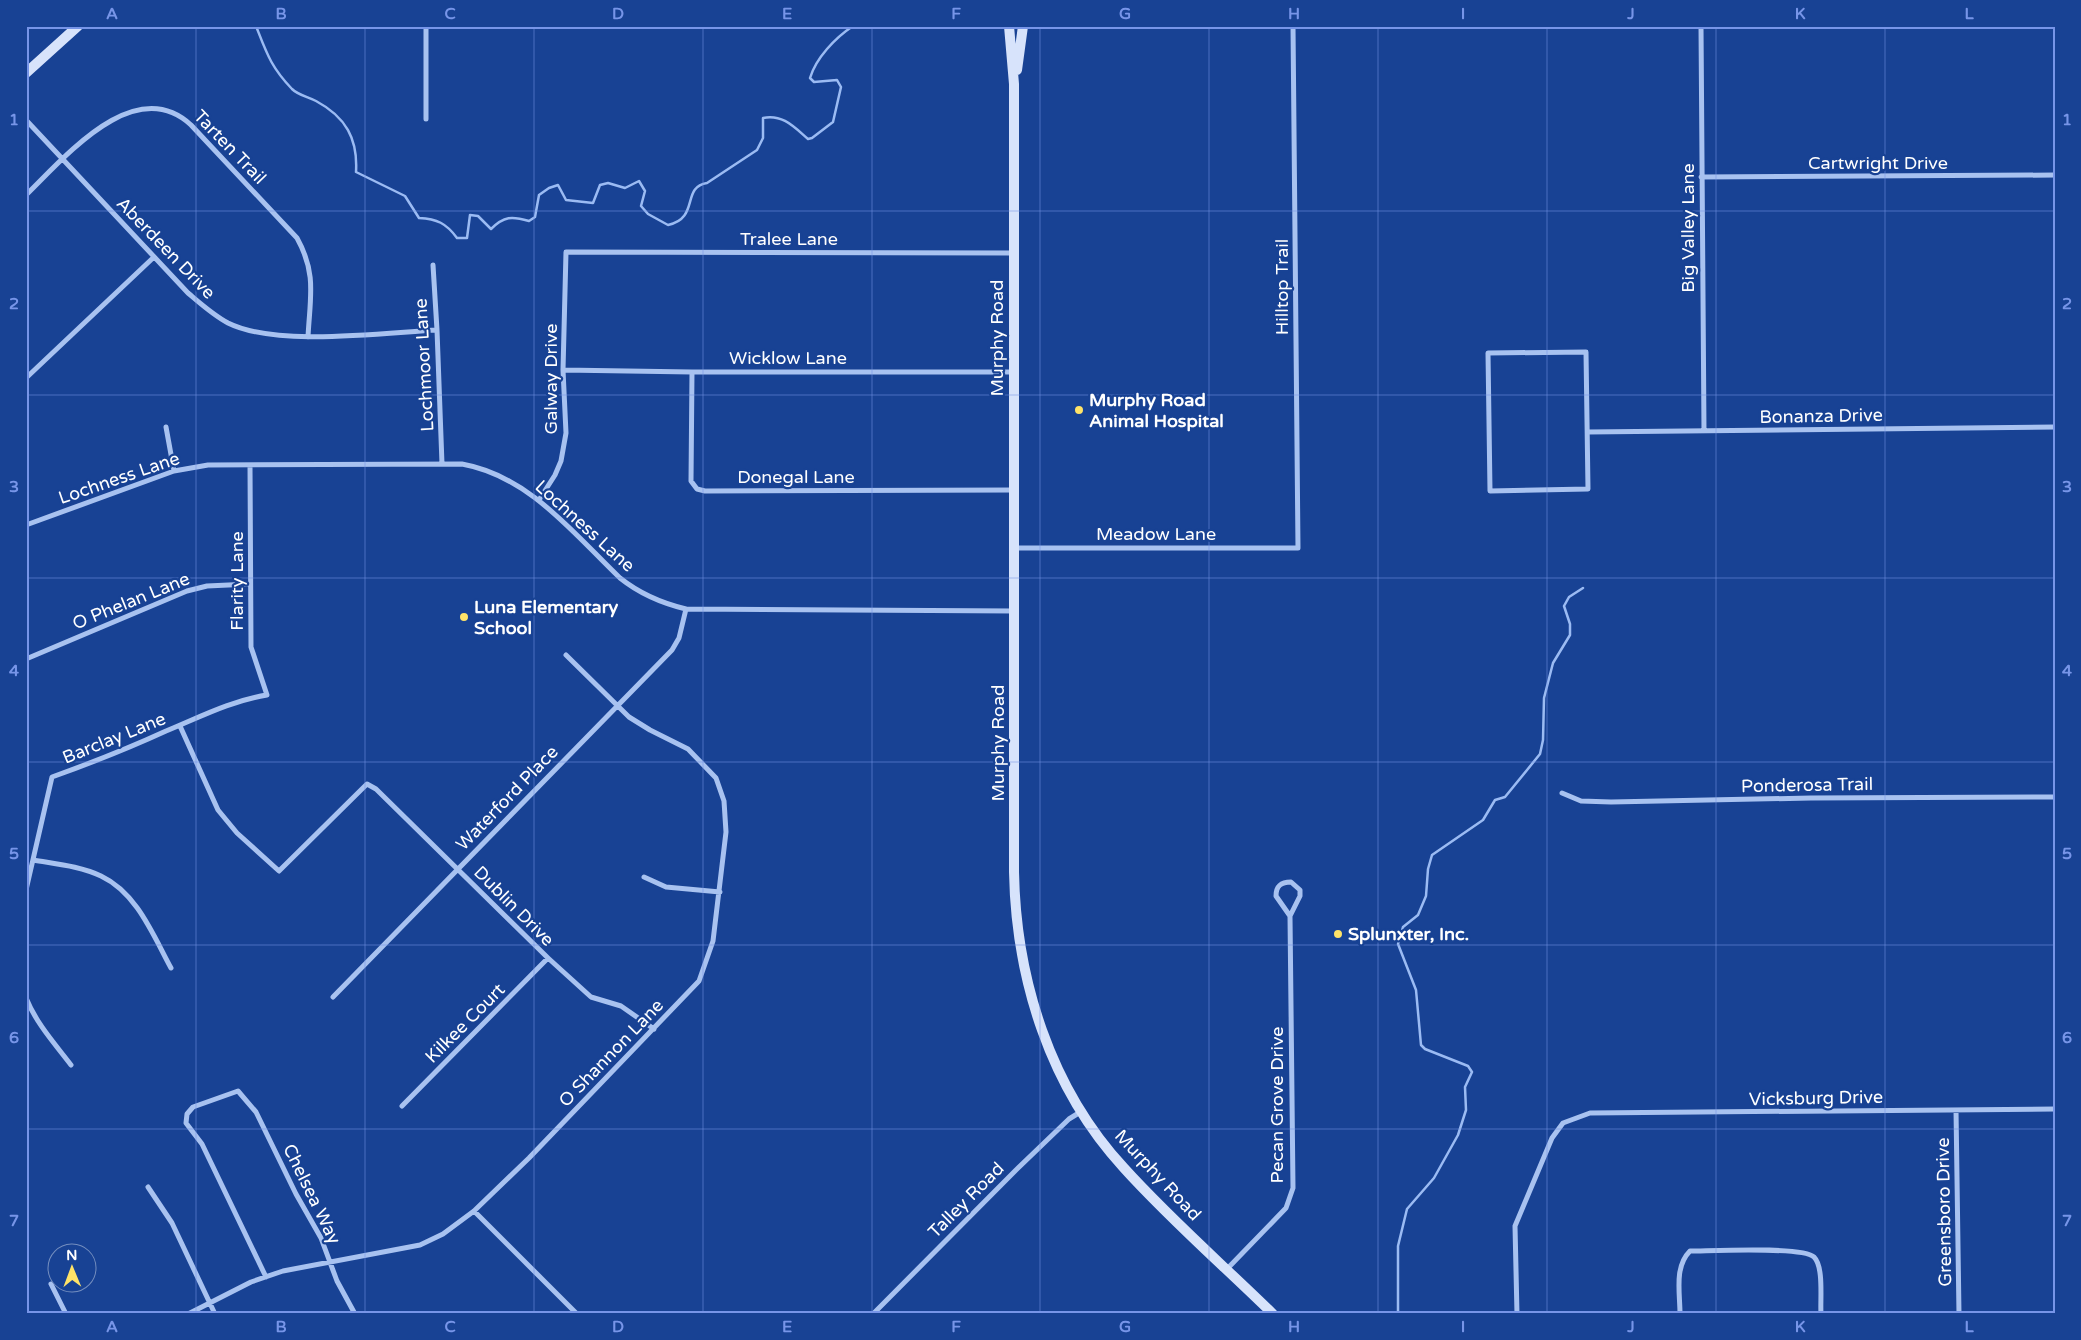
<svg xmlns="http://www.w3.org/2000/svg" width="2081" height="1340" font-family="'Varela Round',sans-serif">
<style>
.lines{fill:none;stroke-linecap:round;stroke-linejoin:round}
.stream{stroke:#9bbbf3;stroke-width:2.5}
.street{stroke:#a8c2f0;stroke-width:5}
.secondary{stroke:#d7e3fb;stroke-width:10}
.grid{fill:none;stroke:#7795e8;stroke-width:1;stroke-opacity:0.55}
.poi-dot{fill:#ffe368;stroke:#184294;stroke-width:2}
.labels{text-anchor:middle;stroke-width:4.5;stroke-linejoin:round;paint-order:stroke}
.street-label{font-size:18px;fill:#fff;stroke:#184294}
.poi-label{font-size:18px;font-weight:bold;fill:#fff;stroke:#184294;text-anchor:start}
.neatline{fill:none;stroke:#7795e8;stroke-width:2}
.grid-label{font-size:16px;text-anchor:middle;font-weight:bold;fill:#7795e8}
</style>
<rect width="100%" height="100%" fill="#184294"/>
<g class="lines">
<path class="stream" d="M256 26C267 54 271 67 292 89 298 95 308 97 316 101 346 117 358 139 356 172L405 196 419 218C437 219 446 223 457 238H467L470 215 478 216 491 229C504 216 512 216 529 221L535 217 539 195 549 188 558 185 566 200 593 203 600 185 608 183 625 188 639 181 645 191 641 206 648 214 668 225C700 218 681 187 707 183L757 150 763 138V118C783 114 794 127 808 139L812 138 833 122 841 87 837 80 814 82 810 78C816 58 835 38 853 26
M1398 1314V1246L1407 1209 1434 1178 1458 1135 1466 1110 1465 1087 1472 1072 1468 1066 1425 1049 1421 1045 1416 990 1398 944 1403 927 1418 915 1426 896 1428 869 1432 855 1483 820 1495 800 1505 797 1540 754 1543 740 1544 698 1553 663 1570 635V624L1564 606 1569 597 1583 588"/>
<path class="street" d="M426 26V119
M1701 26 1704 430
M26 120 188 293C201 304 213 315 228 323 276 347 382 333 437 330
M1701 177 2055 175
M26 195C65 157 135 73 191 125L297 238C317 274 310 297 308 337
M433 265 437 330 442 464
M1586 352 1588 489 1490 491 1488 353Z
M563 370 692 372H1014
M692 372 691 481 697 489 705 491 1014 490
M26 378 154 257
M166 427 174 471
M1588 432 2055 427
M539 500 555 475 561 461 566 433 563 370 566 252 1013 253
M26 525 174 471 208 465 462 464C529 476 573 533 620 578 640 594 661 603 686 609L1014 611
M1014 548H1298L1293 26
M26 659 187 591 207 586 250 584
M180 726 218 810 237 833 279 871 367 784 376 789 548 958 591 997 621 1006 654 1029
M1562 793 1581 801 1611 802 1811 798 2055 797
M33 860C56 864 80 866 101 876 137 893 153 935 171 968
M644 877 666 887 720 892
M26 890 52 777C91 763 129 748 166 731 200 717 230 701 267 695L251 647 250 465
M333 997 672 650 679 638 686 609
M26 998C36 1023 55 1044 71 1065
M402 1106 548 958
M1956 1110 1959 1314
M148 1187 172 1223 215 1314
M474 1211 577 1314
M1227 1269 1286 1208 1293 1188 1290 916 1300 896V890L1291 882C1281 882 1276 886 1276 896L1290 916
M266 1277 202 1144 186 1123 187 1114 193 1107 238 1091 256 1112 296 1194 321 1238 337 1281 355 1314
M51 1284 66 1314
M188 1314 251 1282 283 1271 420 1245 443 1234 474 1211 529 1158 699 981 713 941 726 832 724 801 716 778 688 749 650 730 629 717 566 655
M873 1314 1016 1170 1069 1119 1082 1111
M1517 1314 1515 1226 1552 1138 1563 1123 1590 1113 2055 1109
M1680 1314C1680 1293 1674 1267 1690 1251 1709 1251 1803 1246 1814 1257 1824 1267 1820 1300 1821 1314"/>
<path class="secondary" d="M1009 26 1014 84V872C1016 979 1050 1088 1124 1168 1170 1219 1223 1265 1273 1314
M1017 70 1023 26
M26 73 78 26"/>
</g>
<path class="grid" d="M196 26V1314M365 26V1314M534 26V1314M703 26V1314M872 26V1314M1040 26V1314M1209 26V1314M1378 26V1314M1547 26V1314M1716 26V1314M1885 26V1314M26 211H2055M26 395H2055M26 578H2055M26 762H2055M26 945H2055M26 1129H2055"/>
<g class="poi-dot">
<circle cx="1079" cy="410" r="5"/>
<circle cx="464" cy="617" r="5"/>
<circle cx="1338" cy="934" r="5"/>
</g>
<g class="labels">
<g class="street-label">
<text transform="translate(230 147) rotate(46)" y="6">Tarten Trail</text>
<text x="1878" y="169">Cartwright Drive</text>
<text transform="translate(1688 228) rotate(-90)" y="6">Big Valley Lane</text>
<text x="789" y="245">Tralee Lane</text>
<text transform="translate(166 248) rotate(46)" y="6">Aberdeen Drive</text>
<text transform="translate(1282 287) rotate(-90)" y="6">Hilltop Trail</text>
<text transform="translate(997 338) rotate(-90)" y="6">Murphy Road</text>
<text x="788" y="364">Wicklow Lane</text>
<text transform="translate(424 365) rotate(-93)" y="6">Lochmoor Lane</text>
<text transform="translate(551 379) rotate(-90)" y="6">Galway Drive</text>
<text transform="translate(1821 416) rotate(-1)" y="6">Bonanza Drive</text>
<text x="796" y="483">Donegal Lane</text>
<text transform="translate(119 478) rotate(-19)" y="6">Lochness Lane</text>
<text transform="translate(585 526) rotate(42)" y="6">Lochness Lane</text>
<text x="1156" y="540">Meadow Lane</text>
<text transform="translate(237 581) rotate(-90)" y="6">Flarity Lane</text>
<text transform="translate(131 601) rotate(-22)" y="6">O Phelan Lane</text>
<text transform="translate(114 738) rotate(-22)" y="6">Barclay Lane</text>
<text transform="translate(998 743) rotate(-90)" y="6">Murphy Road</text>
<text transform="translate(1807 785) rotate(-1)" y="6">Ponderosa Trail</text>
<text transform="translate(507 798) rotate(-46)" y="6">Waterford Place</text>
<text transform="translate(514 906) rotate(45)" y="6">Dublin Drive</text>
<text transform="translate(465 1023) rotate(-45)" y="6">Kilkee Court</text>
<text transform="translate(611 1053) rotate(-46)" y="6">O Shannon Lane</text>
<text transform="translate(1816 1098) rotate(-1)" y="6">Vicksburg Drive</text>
<text transform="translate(1277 1105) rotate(-90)" y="6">Pecan Grove Drive</text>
<text transform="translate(1158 1175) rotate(47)" y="6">Murphy Road</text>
<text transform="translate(312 1194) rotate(64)" y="6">Chelsea Way</text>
<text transform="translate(966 1200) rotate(-45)" y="6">Talley Road</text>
<text transform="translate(1944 1212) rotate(-91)" y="6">Greensboro Drive</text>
</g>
<g class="poi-label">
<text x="1089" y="406">Murphy Road<tspan x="1089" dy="21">Animal Hospital</tspan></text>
<text x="474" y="613">Luna Elementary<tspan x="474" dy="21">School</tspan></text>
<text x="1348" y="940">Splunxter, Inc.</text>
</g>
</g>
<rect width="2081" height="1340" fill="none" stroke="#184294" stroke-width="55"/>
<g transform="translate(72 1268) rotate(359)"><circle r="24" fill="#184294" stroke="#748ebf"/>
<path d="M0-4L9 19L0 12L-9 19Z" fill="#ffe368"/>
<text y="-8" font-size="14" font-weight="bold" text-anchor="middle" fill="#ffffff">N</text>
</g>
<rect x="28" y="28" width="2026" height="1284" class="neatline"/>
<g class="grid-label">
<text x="112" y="19">A</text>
<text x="281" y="19">B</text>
<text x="450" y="19">C</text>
<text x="618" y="19">D</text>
<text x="787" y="19">E</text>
<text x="956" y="19">F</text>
<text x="1125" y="19">G</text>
<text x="1294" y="19">H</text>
<text x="1463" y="19">I</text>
<text x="1631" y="19">J</text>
<text x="1800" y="19">K</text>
<text x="1969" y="19">L</text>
<text x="14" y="125">1</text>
<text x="2067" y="125">1</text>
<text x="14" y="309">2</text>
<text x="2067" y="309">2</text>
<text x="14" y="492">3</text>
<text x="2067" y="492">3</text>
<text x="14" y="676">4</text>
<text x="2067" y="676">4</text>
<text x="14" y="859">5</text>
<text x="2067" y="859">5</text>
<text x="14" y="1043">6</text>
<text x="2067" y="1043">6</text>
<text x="14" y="1226">7</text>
<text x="2067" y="1226">7</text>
<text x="112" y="1332">A</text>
<text x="281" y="1332">B</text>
<text x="450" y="1332">C</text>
<text x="618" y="1332">D</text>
<text x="787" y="1332">E</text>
<text x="956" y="1332">F</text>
<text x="1125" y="1332">G</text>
<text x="1294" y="1332">H</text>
<text x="1463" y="1332">I</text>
<text x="1631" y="1332">J</text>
<text x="1800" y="1332">K</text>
<text x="1969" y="1332">L</text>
</g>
</svg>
